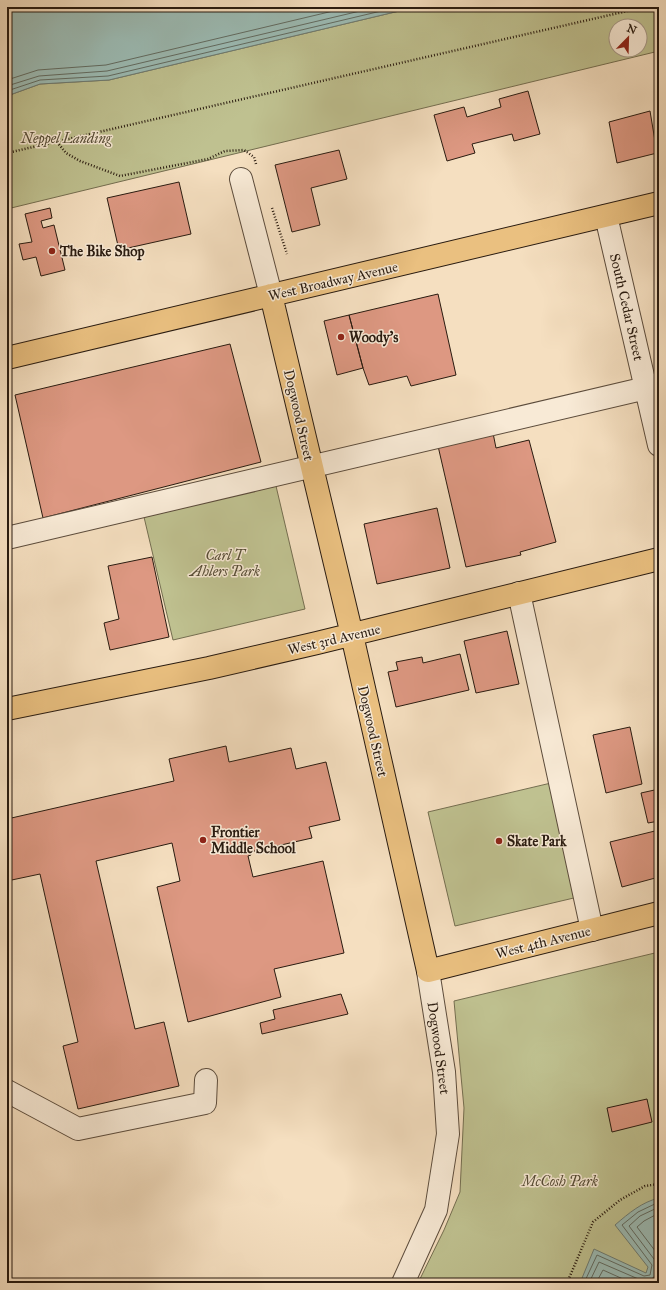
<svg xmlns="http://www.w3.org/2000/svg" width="666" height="1290" font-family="'IM FELL Great Primer',serif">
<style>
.green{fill:#bfc190;stroke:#746e50;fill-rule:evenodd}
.water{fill:#9cbcb5;stroke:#6e7c73}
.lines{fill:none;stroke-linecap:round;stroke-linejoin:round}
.shore{stroke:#626c62;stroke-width:1}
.building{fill:#dd9882;stroke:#291b10}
.minor-casing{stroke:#5c4c3c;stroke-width:24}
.major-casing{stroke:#291b10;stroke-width:24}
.path{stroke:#291b10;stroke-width:2.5;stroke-dasharray:1 2;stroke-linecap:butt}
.minor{stroke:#f8ead6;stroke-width:22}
.major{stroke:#eac080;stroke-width:22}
.poi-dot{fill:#8f2418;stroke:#f8ead6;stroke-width:1.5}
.labels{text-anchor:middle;stroke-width:3;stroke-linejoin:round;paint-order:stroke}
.park-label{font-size:14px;font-style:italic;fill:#564d36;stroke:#f8ead6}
.poi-label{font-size:14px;font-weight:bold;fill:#291b10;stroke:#f8ead6;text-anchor:start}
.street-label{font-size:14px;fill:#291b10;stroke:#f8ead6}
</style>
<rect width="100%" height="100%" fill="#f5dfc0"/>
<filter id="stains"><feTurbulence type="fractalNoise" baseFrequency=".005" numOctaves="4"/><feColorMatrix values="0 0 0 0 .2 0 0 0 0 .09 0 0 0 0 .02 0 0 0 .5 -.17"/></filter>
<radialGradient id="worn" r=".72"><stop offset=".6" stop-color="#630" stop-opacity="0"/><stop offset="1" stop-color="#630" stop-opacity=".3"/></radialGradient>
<path class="green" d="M416 7H659V51L7 209V96L40 84 109 80ZM616 26H640V50H616Z
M276 486 305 609 173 640 144 517Z
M551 783 578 897 455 926 428 812Z
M659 952V1283H418L444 1230 460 1192 464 1108 454 1001Z"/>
<path class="water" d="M7 7H416L109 80 40 84 7 96Z
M659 1198V1283H580L594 1249 646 1273 648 1267 615 1225C629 1213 642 1202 659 1198Z"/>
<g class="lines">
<path class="shore" d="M7 80 38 70 106 65 350 7
M7 86 39 76 107 71 377 7
M7 91 40 80 108 76 398 7
M659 1213 644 1221 637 1227 659 1256
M584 1283 597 1255 644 1276 650 1275 652 1265 622 1225 638 1212 659 1202
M589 1283 599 1262 643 1281C653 1282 659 1273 657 1263L629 1226 640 1216 659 1207
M596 1283 603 1270 632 1283"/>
</g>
<path class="building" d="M528 91 540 134 514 141 512 134 472 144 475 153 447 161 434 115 464 107 467 117 501 107 499 99Z
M650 111 657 153 617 163 609 122Z
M339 150 347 179 311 188 320 225 292 232 275 165Z
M179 182 191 234 119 250 107 198Z
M50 208 52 218 41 221 43 228 54 225 65 270 41 276 36 257 23 260 19 244 32 242 25 214Z
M438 294 456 375 411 386 407 376 369 385 363 368 349 315Z
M349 315 363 368 337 375 324 321Z
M230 344 261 462 43 518 15 395Z
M493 433 496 448 529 440 556 542 520 552 521 555 466 567 438 446Z
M437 508 450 568 377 584 364 524Z
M152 557 169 637 110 650 104 623 119 619 108 566Z
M507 631 519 684 476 693 464 641Z
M460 654 469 690 396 707 388 672 398 670 396 662 422 657 423 663Z
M630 727 642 784 606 793 593 735Z
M226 746 229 762 291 748 296 769 326 762 340 820 309 827 312 838 250 852 251 855 248 856 253 877 323 861 344 953 274 969 281 997 188 1022 157 887 180 881 172 843 96 861 135 1029 164 1022 179 1086 78 1109 63 1046 78 1042 40 874 7 881V819L174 781 169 759Z
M659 789V821L648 823 641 793Z
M659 830V877L622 887 610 842Z
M341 994 348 1014 262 1034 260 1023 275 1019 273 1010Z
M647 1099 652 1122 612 1132 607 1108Z"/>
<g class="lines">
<defs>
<path id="minor" d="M241 179 271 295
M606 216 659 445
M7 538 659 385
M519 593 592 930
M7 1091 78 1129 205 1103 206 1080
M403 1283 436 1210 448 1134 444 1072 428 971"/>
<path id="major" d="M271 295 352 635 428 971 659 913
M7 358 659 203
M7 709 209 668 317 643 659 559"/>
</defs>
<use href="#minor" class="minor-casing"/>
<use href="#major" class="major-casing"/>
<path class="path" d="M57 142 66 153 80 161 120 176 208 159 225 151 244 150 254 157 256 164
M7 153 645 7
M272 208 287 254
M567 1283 593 1222 620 1200 645 1186 659 1184"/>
<use href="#minor" class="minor"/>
<use href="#major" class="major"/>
</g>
<g class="poi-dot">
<circle cx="52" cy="251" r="4"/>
<circle cx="341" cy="337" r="4"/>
<circle cx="203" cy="840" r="4"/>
<circle cx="499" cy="841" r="4"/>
</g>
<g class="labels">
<g class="park-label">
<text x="66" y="143">Neppel Landing</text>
<text x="225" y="560">Carl T<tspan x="225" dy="16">Ahlers Park</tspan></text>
<text x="560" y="1186">McCosh Park</text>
</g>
<g class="poi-label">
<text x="60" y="256">The Bike Shop</text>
<text x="349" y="342">Woody's</text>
<text x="211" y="837">Frontier<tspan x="211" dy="16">Middle School</tspan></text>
<text x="507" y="846">Skate Park</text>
</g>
<g class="street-label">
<text transform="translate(333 281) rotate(-13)" y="5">West Broadway Avenue</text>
<text transform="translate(627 307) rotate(77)" y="5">South Cedar Street</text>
<text transform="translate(299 415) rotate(77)" y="5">Dogwood Street</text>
<text transform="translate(334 639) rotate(-13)" y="5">West 3rd Avenue</text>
<text transform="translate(373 731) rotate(77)" y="5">Dogwood Street</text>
<text transform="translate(543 942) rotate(-14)" y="5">West 4th Avenue</text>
<text transform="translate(439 1048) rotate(82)" y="5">Dogwood Street</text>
</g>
</g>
<rect width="666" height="1290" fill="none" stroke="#f5dfc0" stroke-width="24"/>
<rect x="8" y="8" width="650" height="1274" fill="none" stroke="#291b10" stroke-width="2"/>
<rect x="12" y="12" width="642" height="1266" fill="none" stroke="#291b10"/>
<g transform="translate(628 38) rotate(23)"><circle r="19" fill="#f8ead6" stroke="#a59787"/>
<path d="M0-3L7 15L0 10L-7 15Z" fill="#8f2418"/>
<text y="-6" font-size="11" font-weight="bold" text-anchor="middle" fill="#291b10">N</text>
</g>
<rect width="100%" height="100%" filter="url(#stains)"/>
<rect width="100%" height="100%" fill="url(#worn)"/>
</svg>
